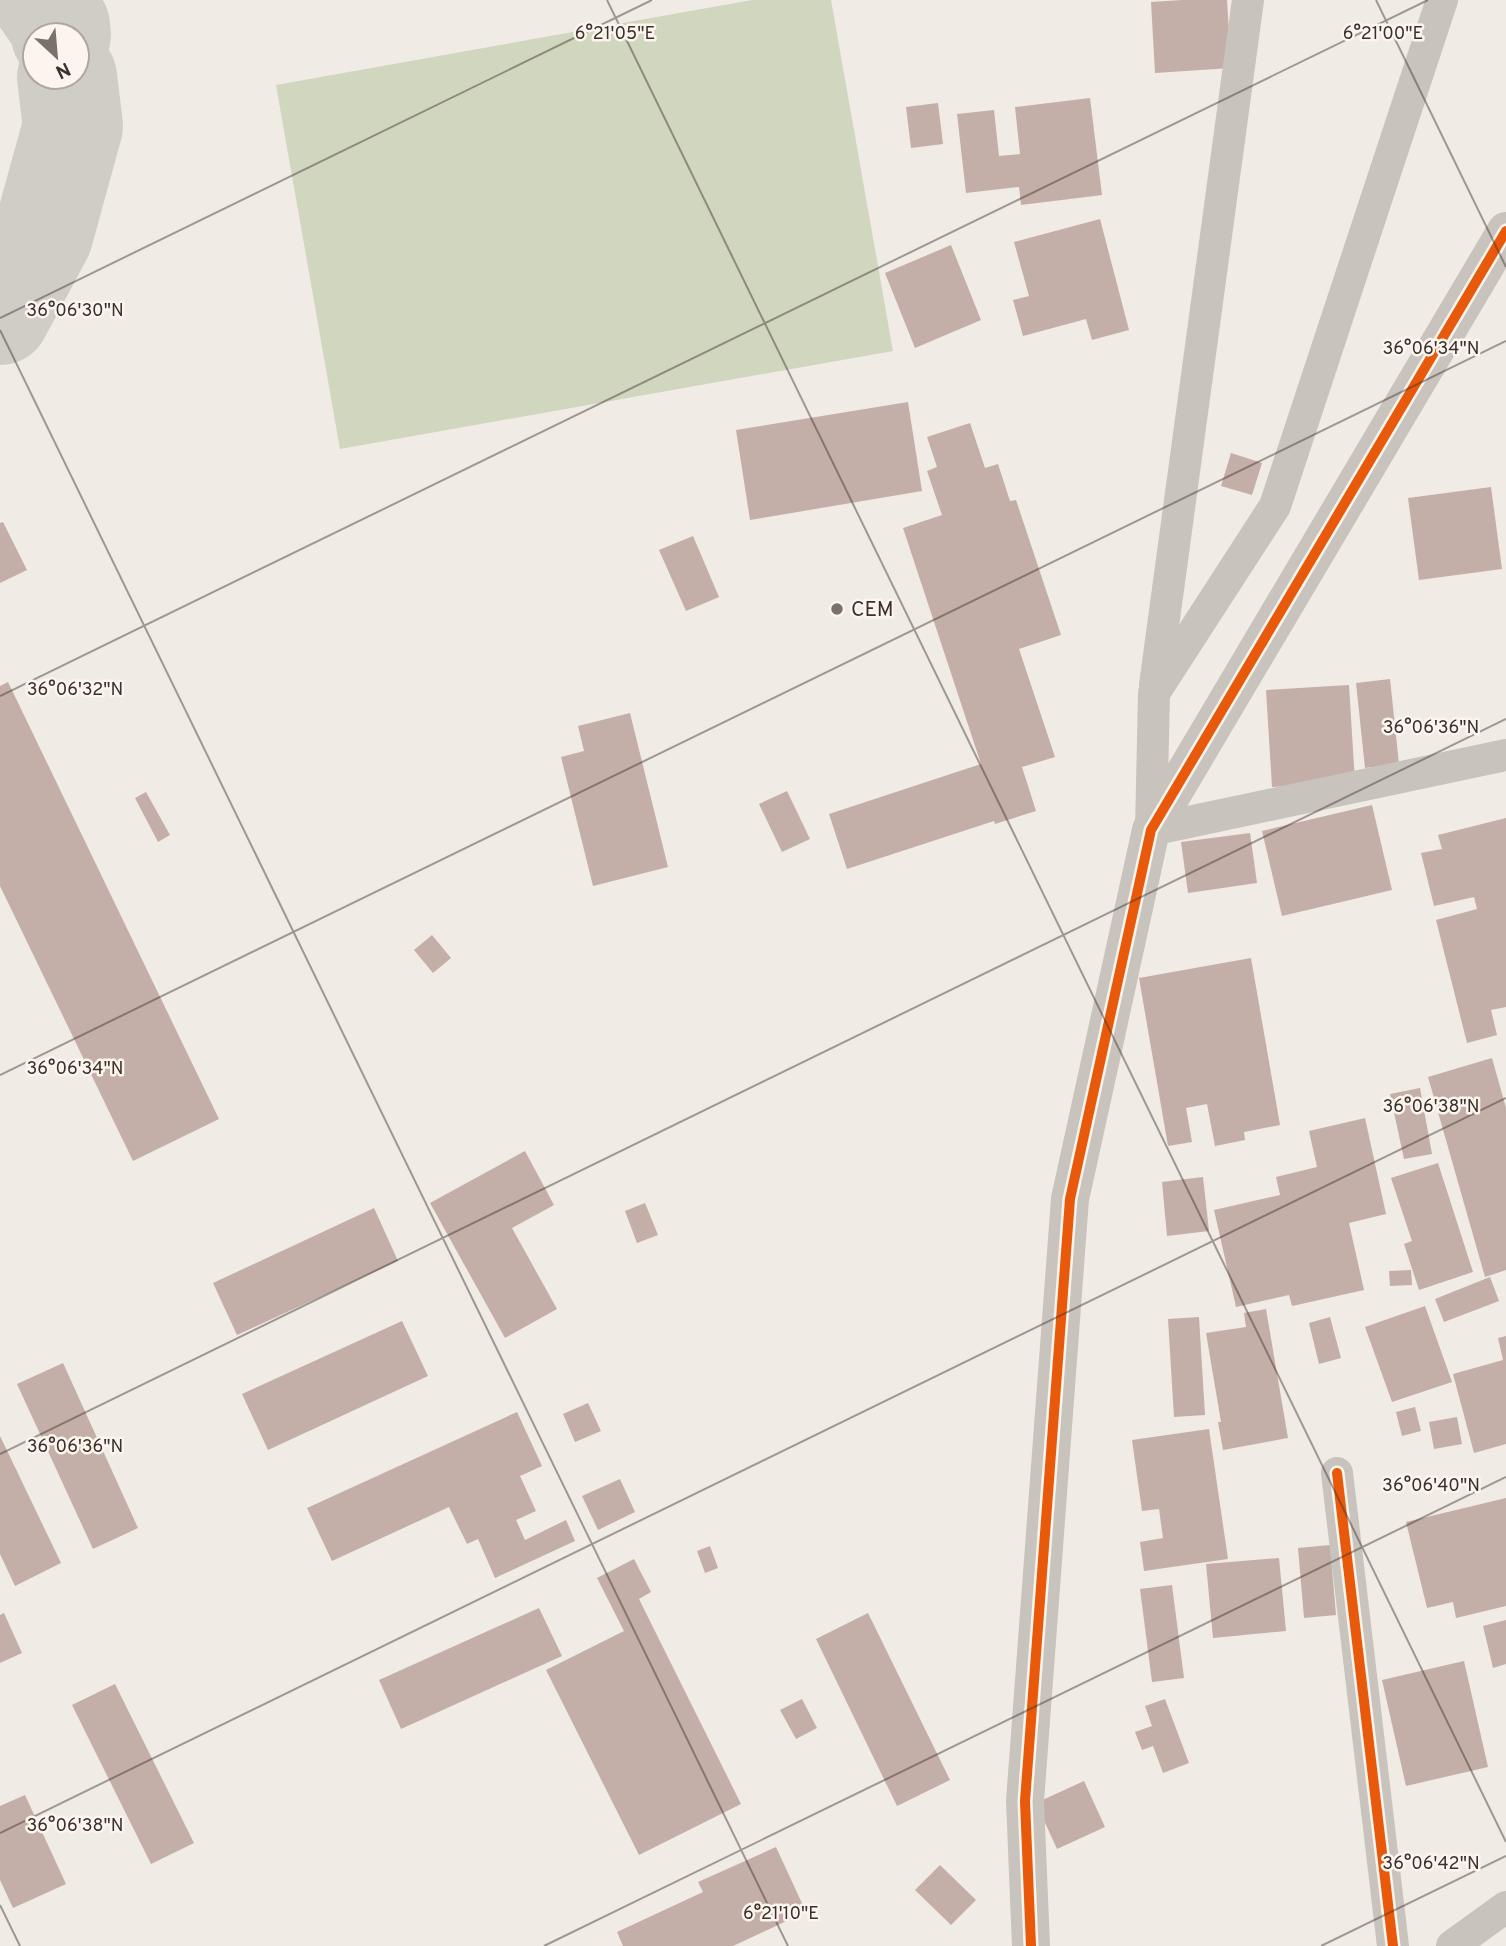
<svg xmlns="http://www.w3.org/2000/svg" width="1506" height="1946" font-family="Overpass,sans-serif">
<style>
.green{fill:#d1d6bf}
.lines{fill:none;stroke-linecap:round;stroke-linejoin:round}
.taxiway{stroke:#d0ccc6;stroke-width:100}
.building{fill:#c3afa7}
.minor{stroke:#c9c3be;stroke-width:32}
.tertiary{stroke:#c9c3be;stroke-width:38}
.cycleway-casing{stroke:#fbf5ee;stroke-width:15}
.cycleway{stroke:#e8590c;stroke-width:10}
.ticks{fill:none;stroke:#3b302b;stroke-width:2;stroke-opacity:0.45}
.poi-dot{fill:#7a716c;stroke:#fbf5ee;stroke-width:2.5}
.labels{text-anchor:middle;stroke-width:5;stroke-linejoin:round;paint-order:stroke}
.poi-label{font-size:21px;fill:#3b302b;stroke:#fbf5ee;text-anchor:start}
.ticks-label{font-size:18px;text-anchor:middle;fill:#3b302b;stroke:#fbf5ee;stroke-width:5;stroke-linejoin:round;paint-order:stroke}
</style>
<rect width="100%" height="100%" fill="#f0ebe5"/>
<path class="green" d="M752 0H831L893 351 340 449 276 85Z"/>
<g class="lines">
<path class="taxiway" d="M42 0 60 26 61 35
M0 315 43 235 73 126 67 77"/>
</g>
<path class="building" d="M1182 0H1227L1231 68 1155 73 1151 2Z
M1090 98 1102 195 1021 205 1019 187 966 193 957 114 994 110 999 156 1020 154 1015 107Z
M938 103 943 144 911 148 906 107Z
M1100 219 1129 330 1092 340 1086 319 1023 336 1013 300 1029 296 1014 242Z
M951 245 981 320 915 348 885 273Z
M908 402 922 491 750 520 736 430Z
M970 423 985 468 998 464 1010 501 1016 500 1061 635 1019 649 1055 757 1022 767 1036 811 995 824 994 821 847 869 829 814 981 764 903 528 942 515 927 471 937 467 927 437Z
M1231 453 1262 463 1252 495 1221 486Z
M1491 487 1502 569 1419 580 1408 498Z
M3 522 27 570 0 583V523Z
M693 536 719 597 686 611 659 550Z
M1390 679 1399 764 1365 768 1356 683Z
M8 682 219 1119 133 1161 0 886V686Z
M1349 685 1355 782 1272 787 1266 690Z
M630 713 668 867 593 886 561 757 584 751 578 726Z
M787 791 810 839 782 852 759 804Z
M146 792 170 835 158 842 135 798Z
M1372 805 1392 890 1282 916 1262 831Z
M1506 818V1007L1491 1010 1497 1035 1467 1043 1436 920 1477 909 1474 897 1434 906 1421 853 1442 849 1438 835Z
M1250 833 1257 883 1188 893 1181 842Z
M432 935 451 958 433 973 414 950Z
M1251 958 1280 1125 1244 1132 1245 1140 1215 1146 1207 1104 1186 1108 1192 1142 1168 1146 1139 978Z
M1492 1058 1506 1108V1270L1485 1277 1428 1077Z
M1420 1088 1432 1154 1404 1159 1390 1094Z
M1365 1118 1386 1214 1349 1223 1364 1290 1292 1306 1289 1295 1236 1307 1214 1210 1280 1195 1276 1177 1317 1167 1309 1131Z
M525 1151 554 1205 512 1228 557 1309 505 1338 430 1203Z
M1438 1163 1473 1272 1419 1290 1404 1244 1412 1241 1391 1178Z
M1203 1177 1209 1231 1167 1236 1162 1182Z
M645 1203 658 1235 637 1243 625 1211Z
M374 1208 398 1261 237 1335 213 1283Z
M1411 1270 1412 1285 1390 1286 1389 1271Z
M1490 1277 1499 1301 1444 1322 1435 1299Z
M1425 1306 1452 1382 1392 1402 1365 1327Z
M1266 1309 1288 1438 1223 1450 1218 1422H1221L1206 1333 1246 1327 1244 1313Z
M1199 1317 1205 1415 1174 1417 1168 1319Z
M1330 1317 1341 1358 1319 1364 1309 1323Z
M402 1321 428 1376 268 1450 242 1394Z
M1506 1336V1444L1474 1453 1453 1374 1503 1360 1498 1338Z
M63 1363 138 1528 93 1549 17 1384Z
M588 1403 601 1431 575 1442 563 1414Z
M1415 1407 1421 1431 1402 1436 1396 1412Z
M517 1412 542 1466 520 1476 536 1511 516 1520 525 1540 566 1520 575 1541 495 1578 478 1539 467 1544 449 1507 332 1561 307 1508Z
M1457 1417 1462 1444 1434 1449 1429 1422Z
M1209 1429 1228 1559 1144 1571 1140 1542 1163 1538 1159 1509 1142 1511 1132 1440Z
M0 1436 61 1563 15 1586 0 1554Z
M620 1479 635 1512 598 1530 582 1496Z
M1506 1498V1606L1456 1618 1453 1602 1427 1608 1406 1522Z
M1330 1545 1336 1615 1304 1618 1298 1548Z
M710 1546 718 1568 705 1573 697 1551Z
M1279 1558 1286 1631 1213 1638 1206 1564Z
M634 1559 651 1592 639 1599 741 1804 639 1855 546 1670 624 1631 597 1578Z
M1172 1585 1184 1678 1152 1682 1140 1589Z
M539 1608 562 1656 401 1729 379 1680Z
M4 1613 22 1653 0 1663V1615Z
M868 1613 950 1780 897 1806 816 1639Z
M1506 1620V1664L1493 1668 1483 1626Z
M1464 1661 1488 1767 1406 1786 1382 1680Z
M115 1684 194 1843 151 1864 72 1705Z
M802 1699 817 1728 796 1739 780 1710Z
M1165 1699 1189 1763 1163 1773 1153 1746 1142 1750 1135 1732 1152 1726 1145 1706Z
M1084 1781 1105 1827 1057 1849 1036 1803Z
M25 1795 66 1884 13 1908 0 1880V1806Z
M776 1847 806 1912 733 1946H623L617 1932 703 1892 698 1882Z
M940 1865 976 1900 951 1925 915 1890Z"/>
<g class="lines">
<path class="minor" d="M1442 0 1275 506 1154 693 1151 830 1506 755
M1155 685 1248 0
M1337 1473 1393 1946
M1452 1946 1506 1907"/>
<path class="tertiary" d="M1031 1946 1025 1801 1070 1199 1151 830 1506 231"/>
<defs>
<path id="cycleway" d="M1337 1473 1393 1946
M1031 1946 1025 1801 1070 1199 1151 830 1506 231"/>
</defs>
<use href="#cycleway" class="cycleway-casing"/>
<use href="#cycleway" class="cycleway"/>
</g>
<path class="ticks" d="M607 0 1506 1842M1376 0 1506 267M0 318 652 0M0 330 788 1946M0 696 1428 0M0 1075 1506 341M0 1454 1506 719M0 1833 1506 1098M0 1905 20 1946M544 1946 1506 1477M1321 1946 1506 1856"/>
<circle class="poi-dot" cx="837" cy="609" r="7"/>
<g class="labels">
<g class="poi-label">
<text x="851" y="616">CEM</text>
</g>
</g>
<g class="ticks-label">
<text x="1383" y="39">6°21'00"E</text>
<text x="615" y="39">6°21'05"E</text>
<text x="75" y="316">36°06'30"N</text>
<text x="1431" y="354">36°06'34"N</text>
<text x="75" y="695">36°06'32"N</text>
<text x="1431" y="733">36°06'36"N</text>
<text x="75" y="1074">36°06'34"N</text>
<text x="1431" y="1112">36°06'38"N</text>
<text x="75" y="1452">36°06'36"N</text>
<text x="1431" y="1491">36°06'40"N</text>
<text x="75" y="1831">36°06'38"N</text>
<text x="1431" y="1869">36°06'42"N</text>
<text x="781" y="1919">6°21'10"E</text>
</g>
<g transform="translate(56 56) rotate(154)"><circle r="33" fill="#fbf5ee" stroke="#aea6a0" stroke-width="2"/>
<path d="M0-5L12 26L0 18L-12 26Z" fill="#7a716c"/>
<text y="-10" font-size="19" font-weight="bold" text-anchor="middle" fill="#3b302b">N</text>
</g>
</svg>
